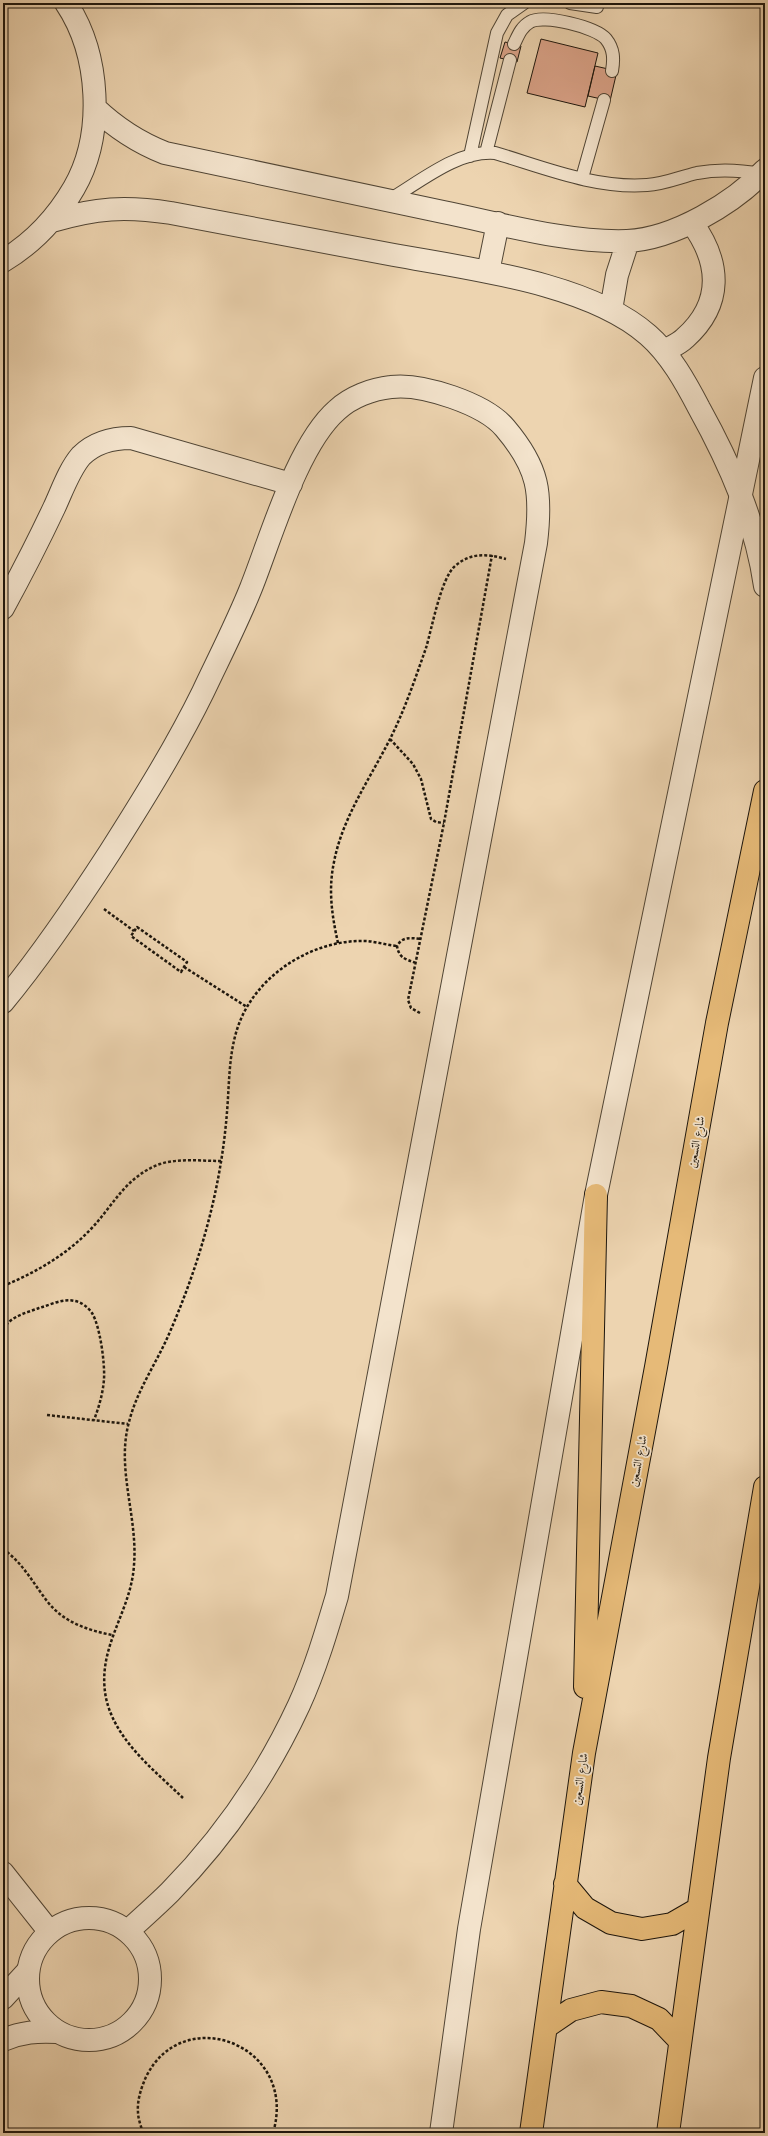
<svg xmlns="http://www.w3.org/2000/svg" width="768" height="2136" font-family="'Old Standard TT',Amiri,serif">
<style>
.building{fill:#dca48a;stroke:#1c150c}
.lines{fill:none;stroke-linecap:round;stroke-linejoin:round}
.service-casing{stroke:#504535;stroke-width:14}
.minor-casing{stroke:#504535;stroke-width:24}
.tertiary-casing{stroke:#504535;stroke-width:24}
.primary-casing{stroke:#1c150c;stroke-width:24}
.path{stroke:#1c150c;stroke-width:2.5;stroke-dasharray:3 2;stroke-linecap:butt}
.service{stroke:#f3e3cc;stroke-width:12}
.minor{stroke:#f3e3cc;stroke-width:22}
.tertiary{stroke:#f3e3cc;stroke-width:22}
.primary{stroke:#e6ba78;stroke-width:22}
.labels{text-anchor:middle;stroke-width:3.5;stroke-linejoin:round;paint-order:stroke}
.street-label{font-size:12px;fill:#1c150c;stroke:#f3e3cc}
</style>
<rect width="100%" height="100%" fill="#edd4b0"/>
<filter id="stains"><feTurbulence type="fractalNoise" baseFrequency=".005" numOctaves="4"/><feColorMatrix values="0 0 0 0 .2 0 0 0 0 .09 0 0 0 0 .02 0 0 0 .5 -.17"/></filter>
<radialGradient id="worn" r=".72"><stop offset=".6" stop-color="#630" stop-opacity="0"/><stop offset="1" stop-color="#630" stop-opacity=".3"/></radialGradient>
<path class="building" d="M541 39 598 53 585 107 527 93Z
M505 42 521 46 517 62 500 58Z
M595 66 617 71 610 101 588 96Z"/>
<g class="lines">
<defs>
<path id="service" d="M570 3 597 7
M514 44C518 36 521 27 530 22 543 14 596 27 606 39 614 49 614 59 612 71
M486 153 510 60
M470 156 497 33 507 15 524 3
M582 178 604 100
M389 200C420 182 457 150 495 153 543 167 595 189 647 185 665 184 680 177 697 173 719 169 739 170 761 174"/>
<path id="minor" d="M95 108C116 128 137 142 165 153 257 173 350 192 443 212 502 224 567 243 627 241 674 239 734 203 765 170
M52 221C96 208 125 206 171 213 245 227 320 241 394 255 470 269 589 283 648 335 670 354 686 383 699 408 730 464 756 523 765 586
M3 261C33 243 56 219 74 188 105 134 100 54 66 3
M488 272 498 223
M611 310 617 275 628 241
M664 351C671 347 679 344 685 338 723 304 721 263 692 223
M3 608C21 575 38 542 54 508 62 491 69 470 81 456 95 442 112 438 131 438L291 484
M3 1002C42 955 77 903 110 852 143 800 176 747 203 692 219 658 237 623 251 588 271 538 297 445 337 410 351 397 372 389 391 387 422 383 485 404 505 428 539 468 542 493 536 543L337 1596C326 1633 315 1670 299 1705 267 1774 223 1838 170 1892 157 1905 142 1918 128 1931
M3 1873 49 1931
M28 1979a61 61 0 1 1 122 0a61 61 0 1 1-122 0Z"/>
<path id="tertiary" d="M3 1998 27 1972
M3 2040C22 2032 37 2031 57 2032
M441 2133 469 1929 596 1195 765 378"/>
<path id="primary" d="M585 1687 596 1195
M565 1884 585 1908 611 1923 642 1929 672 1924 698 1909
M546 2027 571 2010 601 2002 631 2006 659 2019 680 2041
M531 2133 584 1753 656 1367 717 1023 765 791
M668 2133 719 1758 765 1487"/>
</defs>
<use href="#service" class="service-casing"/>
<use href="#minor" class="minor-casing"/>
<use href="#tertiary" class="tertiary-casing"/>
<use href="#primary" class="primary-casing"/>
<path class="path" d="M390 739 413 764 421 779 431 819 436 822 444 823
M104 909 134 931
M137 927 187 962 181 972 131 936Z
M338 943C332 916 328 890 334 862 342 819 369 780 389 741 404 712 415 679 426 648 432 628 441 578 455 566 471 552 488 554 506 559
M416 963C405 959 399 958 397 946 403 936 410 938 421 939
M184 967 247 1007
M420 1013 411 1008 408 1000 444 823 492 555
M3 1286C35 1273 66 1255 90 1230 114 1205 125 1177 160 1164 179 1158 201 1161 221 1161
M3 1329C11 1316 26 1313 39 1308 50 1305 63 1298 75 1301 81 1302 88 1307 92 1313 100 1326 105 1363 104 1379 103 1393 99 1407 94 1420
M3 1364C7 1374 8 1382 3 1392
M47 1415 128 1424
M3 1549C23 1563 33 1583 47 1601 63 1622 87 1630 112 1635
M183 1798C154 1770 115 1740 106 1698 96 1647 131 1613 134 1565 138 1517 116 1469 129 1422 137 1390 156 1364 169 1334 200 1263 221 1189 227 1112 230 1076 228 1039 247 1007 270 967 319 939 367 941 377 942 387 945 397 946
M143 2133C141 2126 138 2119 138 2112 137 2101 141 2088 146 2077 183 2001 299 2045 273 2133"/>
<use href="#service" class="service"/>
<use href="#minor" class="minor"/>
<use href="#tertiary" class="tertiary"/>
<use href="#primary" class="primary"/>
</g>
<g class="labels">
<g class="street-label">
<text transform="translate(696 1142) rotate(-80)" y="4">شارع التسعين</text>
<text transform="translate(638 1461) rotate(-79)" y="4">شارع التسعين</text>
<text transform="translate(580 1779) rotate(-82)" y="4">شارع التسعين</text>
</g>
</g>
<rect width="768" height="2136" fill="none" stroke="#edd4b0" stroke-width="16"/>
<rect x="4" y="4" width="760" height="2128" fill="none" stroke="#1c150c" stroke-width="2"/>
<rect x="8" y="8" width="752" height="2120" fill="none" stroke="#1c150c"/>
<rect width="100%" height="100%" filter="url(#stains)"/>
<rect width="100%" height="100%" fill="url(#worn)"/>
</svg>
